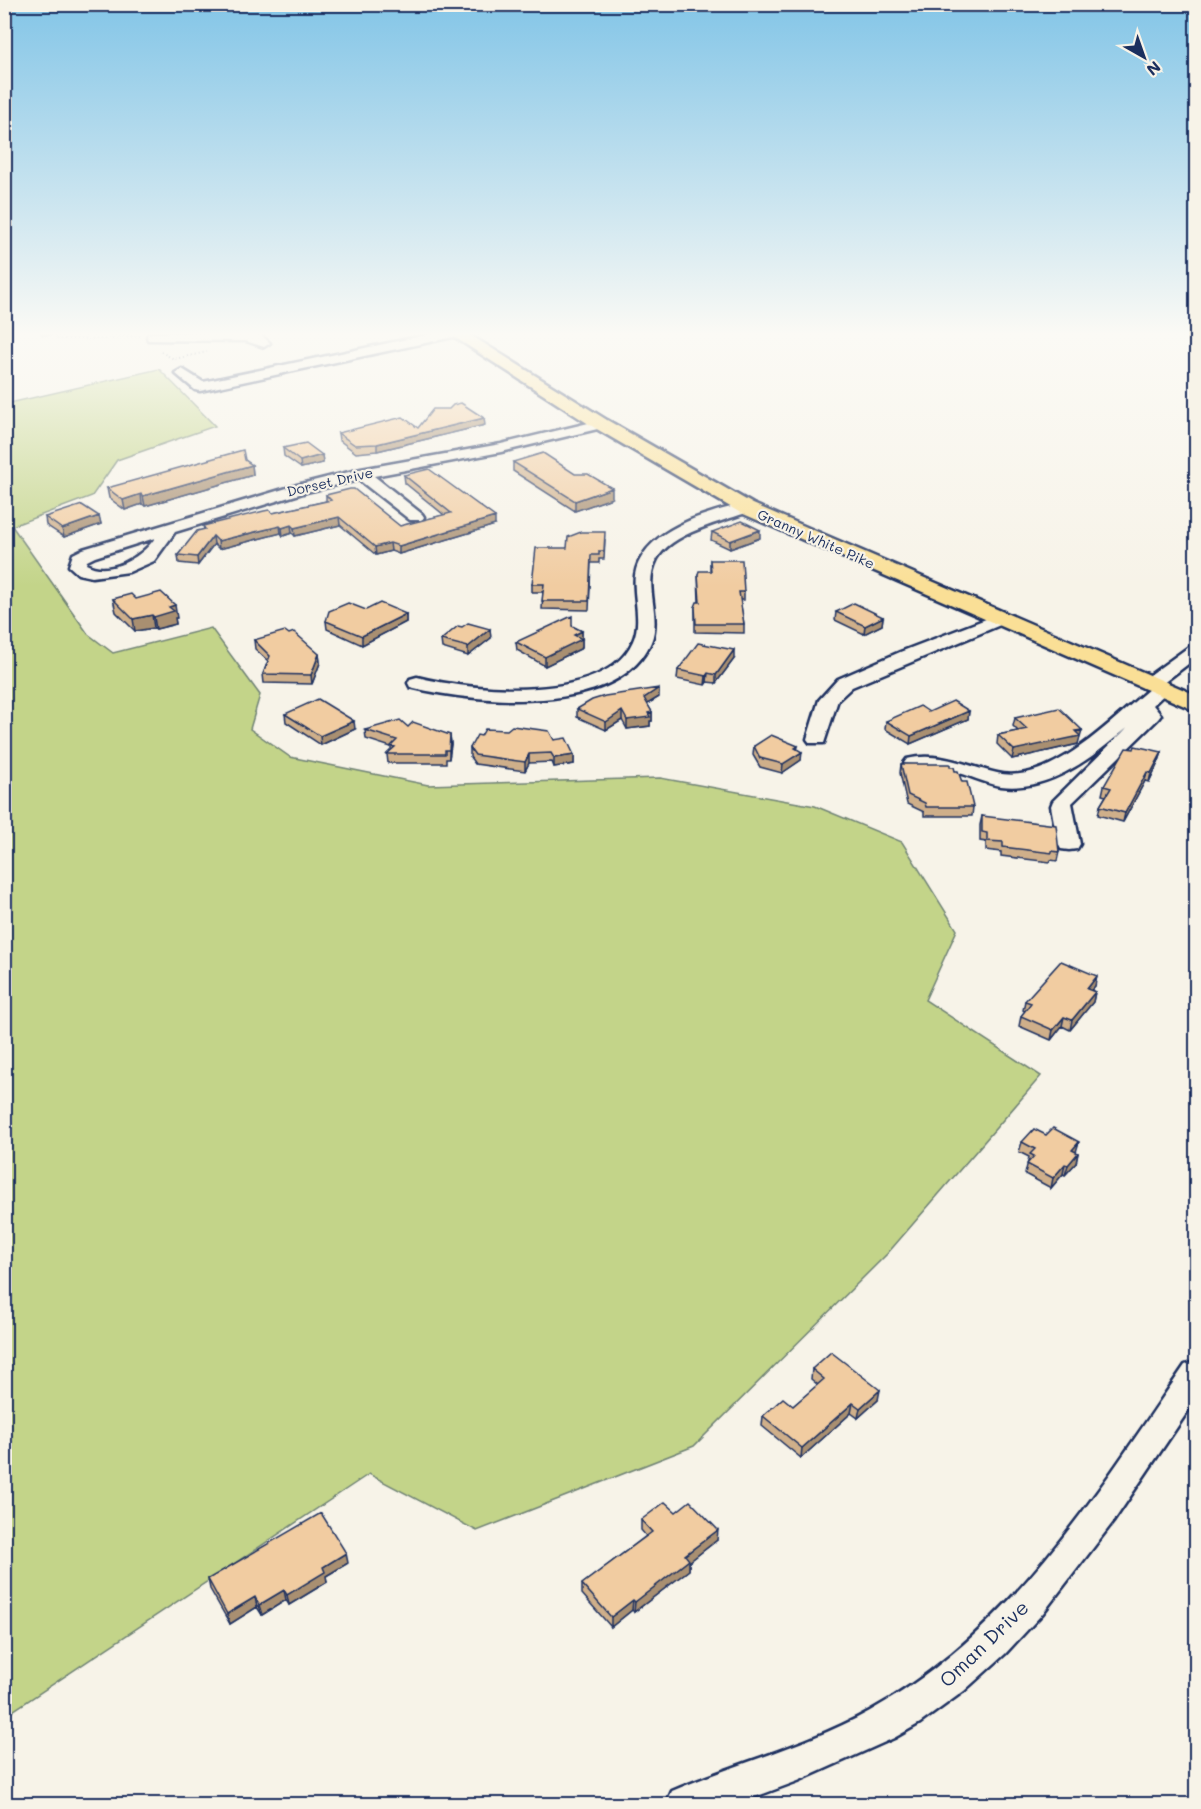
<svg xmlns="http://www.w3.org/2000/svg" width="1201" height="1809" font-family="Mali,sans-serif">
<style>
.green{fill:#c3d489;stroke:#6f8274;stroke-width:1.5}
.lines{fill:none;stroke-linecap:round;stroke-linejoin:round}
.minor-casing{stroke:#1b2f5e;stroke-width:5}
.major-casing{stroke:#1b2f5e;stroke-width:5}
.path{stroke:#1b2f5e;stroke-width:2;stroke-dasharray:1 3;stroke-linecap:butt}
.minor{fill:#f7f3e8;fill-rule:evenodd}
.major{fill:#fadf96;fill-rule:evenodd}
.wall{fill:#cfaf8a;stroke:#1b2f5e;stroke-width:1.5}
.shaded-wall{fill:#a98f71;stroke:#1b2f5e;stroke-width:1.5}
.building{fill:#f1cca1;stroke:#1b2f5e;stroke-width:1.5}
.labels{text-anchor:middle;stroke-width:4.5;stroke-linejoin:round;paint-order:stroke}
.far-street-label{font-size:14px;fill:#1b2f5e;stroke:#f7f3e8}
.near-street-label{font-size:20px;fill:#1b2f5e;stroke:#f7f3e8}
</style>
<rect width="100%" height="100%" fill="#f7f3e8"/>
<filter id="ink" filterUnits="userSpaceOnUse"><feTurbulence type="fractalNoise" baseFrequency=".0167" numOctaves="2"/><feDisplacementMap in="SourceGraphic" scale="12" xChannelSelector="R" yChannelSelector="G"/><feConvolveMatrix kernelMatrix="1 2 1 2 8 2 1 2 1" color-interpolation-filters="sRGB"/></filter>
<g filter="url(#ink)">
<path class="green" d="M159 369 215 426 117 460 92 496 12 526 88 634 113 653 211 628 260 695 250 729 290 757 428 785 660 778 815 806 902 842 957 930 925 1000 1041 1076 887 1254 694 1446 477 1531 369 1474 5 1716V404Z"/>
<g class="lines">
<defs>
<path id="minor" d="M153 333H246L261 335 270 343 264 347 246 341 148 340 147 337 148 334Z
M436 333H459L453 337 200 391 195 390 175 373 182 369 203 382Z
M601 420 606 421 608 424 606 427 501 452 374 476 422 514 424 517 422 520H410L359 480 306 492 175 532 154 561 129 572 92 577 78 574 69 566 73 554 83 549 297 485 361 469 501 444ZM155 538C142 557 109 577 86 564L87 561 95 557Z
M746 503 752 505 754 508 752 511C724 521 669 533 656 561 643 586 662 616 651 642 618 718 474 703 410 687L408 683 410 679 417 677C471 691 605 705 633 641 645 615 626 584 640 560 658 525 711 512 746 503Z
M999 614 1005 615 1008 619 1005 623 852 687 838 700 824 743H810L807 739 819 700 838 679 900 652Z
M1196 645V658L1162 684 1168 685 1170 689 1153 705 1161 715 1158 719 1072 803 1080 844 1077 849 1069 850 1061 849 1058 844 1051 806 1053 801 1127 728C1093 757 1049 792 1001 786 984 783 969 775 952 771 937 768 922 771 907 767L904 763 907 759C939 751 967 766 997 773 1050 786 1112 720 1149 689L1143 688 1141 684 1143 680 1190 646Z
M1196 1361V1399L1113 1522 1043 1613 1005 1654 964 1691 920 1723 894 1738 798 1781 736 1804H666L672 1791C737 1763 807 1746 870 1711 1010 1634 1097 1493 1185 1365Z"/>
<path id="major" d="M448 333H467L607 420 753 504 1196 695V711L739 512 595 428Z"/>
</defs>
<use href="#minor" class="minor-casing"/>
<use href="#major" class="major-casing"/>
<path class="path" d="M60 335 57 339H118L120 334
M119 336H140
M161 352 174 359 207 352"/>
<use href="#minor" class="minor"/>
<use href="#major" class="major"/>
</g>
<path class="wall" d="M41 333H123L122 334 42 335Z
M485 425 377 451 356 453 339 440 338 433 418 428Z
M283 448 322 455 323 463 301 468 284 456Z
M245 460 252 465 253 475 145 506 142 504 125 510 109 498 107 488Z
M513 462 612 498 575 511 513 471Z
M404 475 495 525 399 554 391 551 376 555 340 525 295 536 292 533 283 536 281 533 219 549 214 544 198 565 179 563 178 555 204 529 203 526 273 513 326 501V495L400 526 444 515 405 483Z
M99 516 101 524 64 537 46 525 45 517Z
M712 532 760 538 730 549 711 540Z
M605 540 604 559H599V563H591L589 610 542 609 543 592H532V584L567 548Z
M710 560 744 592V600H740L744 624V633L695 632V607L699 602 698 574 710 571Z
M113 599H136L177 618H175L176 624 156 629 154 628 135 631 116 612Z
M366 610 406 614V622L362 645 327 629 326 621Z
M836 612 883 617 882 625 864 634 835 620Z
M572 626 582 631V648L545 666 517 650 516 642Z
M462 627 491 638 468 656 442 648 441 640Z
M254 640 319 654 320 663 312 684 264 683 263 674 268 661 255 649Z
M734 659 716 683 707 682 705 685 677 679 678 670Z
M659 697 647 704 652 712V721H650V726L627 729 622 720 606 730 577 717V709Z
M969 711 968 719 910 744 885 729 886 721 929 712Z
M285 714 355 729 321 745 286 722Z
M1015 718 1082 730 1078 744 1012 759 997 744 998 735 1018 731 1013 726Z
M408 727 450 735 451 744 449 759H446V763H388L387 754 391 750V747L366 739 365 730Z
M481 736 554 740 574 755V764L554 767 552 762 529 763 525 771 475 764 470 757V748Z
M754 746 797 749 801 760 782 773 760 767 753 755Z
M1162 752 1159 761 1149 782 1145 781 1123 822 1098 815 1100 806 1106 796 1102 795 1104 786Z
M901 764 950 767 955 771 962 782 973 807 972 816H924V812L907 804 900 773Z
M982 816 1059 852 1057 861 1051 860 1050 862 1001 856V852L986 850V842L980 841V825Z
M1095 986 1091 990 1095 992 1093 1002 1070 1030 1062 1026 1051 1040 1019 1026 1021 1016 1025 1011 1023 1010 1025 1001Z
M1022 1142 1076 1152 1078 1153 1076 1163 1065 1175 1063 1174 1051 1188 1025 1174 1029 1157 1019 1152Z
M812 1369 878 1400 858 1418 851 1413 801 1458 762 1426 763 1416 793 1406 818 1385 811 1379Z
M676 1512 717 1540 689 1562V1570L634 1612 632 1610 611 1627 582 1594V1584L646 1536 641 1530V1520Z
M348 1563 326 1576 327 1582 289 1605 286 1600 262 1615 257 1607 230 1624 210 1589 208 1579Z"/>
<path class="shaded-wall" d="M484 418 485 425 377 451V444Z
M322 455 323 463 301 468 300 461Z
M252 465 253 475 145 506 143 496Z
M612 488V498L575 511V501Z
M141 494 142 504 125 510 123 500Z
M99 516 101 524 64 537 62 529Z
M339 517 340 525 295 536 294 528Z
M495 517V525L399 554V546Z
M291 525 292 533 283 536 282 528Z
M280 526 281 533 219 549 218 541Z
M760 530V538L730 549V541Z
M213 536 214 544 198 565 197 557Z
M390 543 391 551 376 555 375 547Z
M175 605 177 618H175L176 624 156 629 154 617 169 607Z
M406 614V622L362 645V636Z
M152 615 154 628 135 631 133 619Z
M883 617 882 625 864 634 865 626Z
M490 629 491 638 468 656V647Z
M582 631V648L545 666V657L574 635Z
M734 650V659L716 683V675Z
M319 654 320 663 312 684 311 675Z
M708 673 707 682 705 685 706 676Z
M659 688V697L644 706V698Z
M622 711V720L606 730V722Z
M969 711 968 719 910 744 911 736Z
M652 712V721H650V726L627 729V720Z
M354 721 355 729 321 745 320 736Z
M1082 730 1078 744 1012 759 1014 750Z
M450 735 451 744 449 759V750Z
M798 746 797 755 802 752 801 760 782 773 783 764 795 748Z
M1162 752 1159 761 1149 782 1151 773Z
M529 754V763L525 771V762Z
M574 755V764L554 767V758Z
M1147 772 1145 781 1123 822 1125 813Z
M1097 976 1095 986 1084 998 1087 989Z
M1095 992 1093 1002 1070 1030 1072 1020Z
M1064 1017 1062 1026 1051 1040 1053 1030Z
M1079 1142 1076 1152 1069 1160 1072 1150Z
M1078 1153 1076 1163 1065 1175 1068 1165Z
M1065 1164 1063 1174 1051 1188 1053 1178Z
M880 1390 878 1400 858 1418 860 1408Z
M853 1403 851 1413 801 1458 802 1448Z
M718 1530 717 1540 689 1562V1570L634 1612 635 1602 685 1555Z
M346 1553 348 1563 326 1576 327 1582 289 1605 287 1595 323 1567Z
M284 1590 286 1600 262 1615 259 1605Z
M255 1597 257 1607 230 1624 227 1614Z
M633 1600 632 1610 611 1627V1617Z"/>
<path class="building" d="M461 403 484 418 377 444 355 445 338 433 403 417 418 428 433 409H449L453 405Z
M306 443 322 455 300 461 283 448Z
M243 450 245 460 252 465 143 496 141 494 123 500 107 488Z
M543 453 575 474H588L612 488 575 501 513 462Z
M429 469 495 517 399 546 390 543 375 547 339 517 294 528 291 525 282 528 280 526 218 541 213 536 197 557 178 555 197 531 205 529 203 526 264 511 269 510 273 513 331 500 326 495 350 489H354L400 526 451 513 404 475Z
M82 505 99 516 62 529 45 517Z
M742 521 760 530 730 541 712 532Z
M581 532H605L604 551H599V555H591L589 601H542L544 584H532L536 548H567L568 537Z
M710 560H742L744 592H739L744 624H696L695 607 697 602H700L698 574 699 571H711Z
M161 592 175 605 169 607 174 611 154 617 152 615 133 619 113 599 131 594 136 599Z
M348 603 366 610 380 603 406 614 362 636 326 621 329 611Z
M854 603 883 617 865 626 836 612Z
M572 616V626L582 631 574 635 582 639 545 657 516 642Z
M468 623 490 629 468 647 441 640 458 626 462 627Z
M285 631 289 634 294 632 319 654 311 675 263 674 270 656 254 640Z
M698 643 734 650 716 675 708 673 706 676 678 670Z
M659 688 644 698 652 712 648 713 650 717 627 720 622 711 606 722 577 709 592 700 605 696Z
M318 699 354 721 320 736 285 714Z
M953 701 969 711 911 736 886 721 920 706 929 712Z
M1059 708 1082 730 1075 731 1080 736 1014 750 998 735 1027 729 1015 718Z
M400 720 408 727 413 722 450 735 449 750H445V754H387L395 747 391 746 397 740 365 730Z
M512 726 549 731 554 740 566 738 574 755 554 758 551 753 529 754 525 762 475 755 470 748 477 735 481 736 485 729 507 730Z
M771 735 798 746 795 748 802 752 783 764 760 758 754 746Z
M1135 746 1162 752 1151 773 1147 772 1125 813 1100 806 1111 788 1104 786 1126 748 1134 749Z
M901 764H950V767H954L955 771H958L962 782H967L973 807H926L925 803 908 795Z
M982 816 1056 825 1059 852 1052 851V853L1003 847V842L987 841V833L982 832Z
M1061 961 1097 976 1087 989 1095 992 1072 1020 1064 1017 1053 1030 1021 1016 1031 1003 1025 1001Z
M1053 1128 1079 1142 1072 1150 1078 1153 1068 1165 1065 1164 1053 1178 1027 1164 1034 1156 1030 1154 1035 1149 1022 1142 1034 1129 1046 1135Z
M831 1352 880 1390 860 1408 853 1403 802 1448 763 1416 783 1398 793 1406 824 1379 812 1369Z
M690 1501 718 1530 685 1555 689 1560 635 1602 633 1600 611 1617 582 1584 652 1532 641 1520 665 1502 676 1512Z
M321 1513 346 1553 323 1567 325 1572 287 1595 284 1590 259 1605 255 1597 227 1614 208 1579Z"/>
</g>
<linearGradient id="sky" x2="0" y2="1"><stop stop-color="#83c5e7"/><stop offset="0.57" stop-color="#fbfaf5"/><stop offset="1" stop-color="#fbfaf5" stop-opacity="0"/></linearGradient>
<rect width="1201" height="586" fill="url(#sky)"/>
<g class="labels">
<g class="far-street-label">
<text transform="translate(330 482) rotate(-13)" y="5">Dorset Drive</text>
<text transform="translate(816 539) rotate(24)" y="5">Granny White Pike</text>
</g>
<g class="near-street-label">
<text transform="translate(984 1644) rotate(-44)" y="7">Oman Drive</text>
</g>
</g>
<rect width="1201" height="1809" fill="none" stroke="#f7f3e8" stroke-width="24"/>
<rect x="12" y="12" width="1177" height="1785" fill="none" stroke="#1b2f5e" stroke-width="2" filter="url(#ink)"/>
<g transform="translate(1144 57) rotate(140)" stroke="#f7f3e8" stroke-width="4.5" paint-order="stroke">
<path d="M0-4.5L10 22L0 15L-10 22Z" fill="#1b2f5e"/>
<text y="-9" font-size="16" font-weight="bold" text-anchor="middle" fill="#1b2f5e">N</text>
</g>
</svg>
